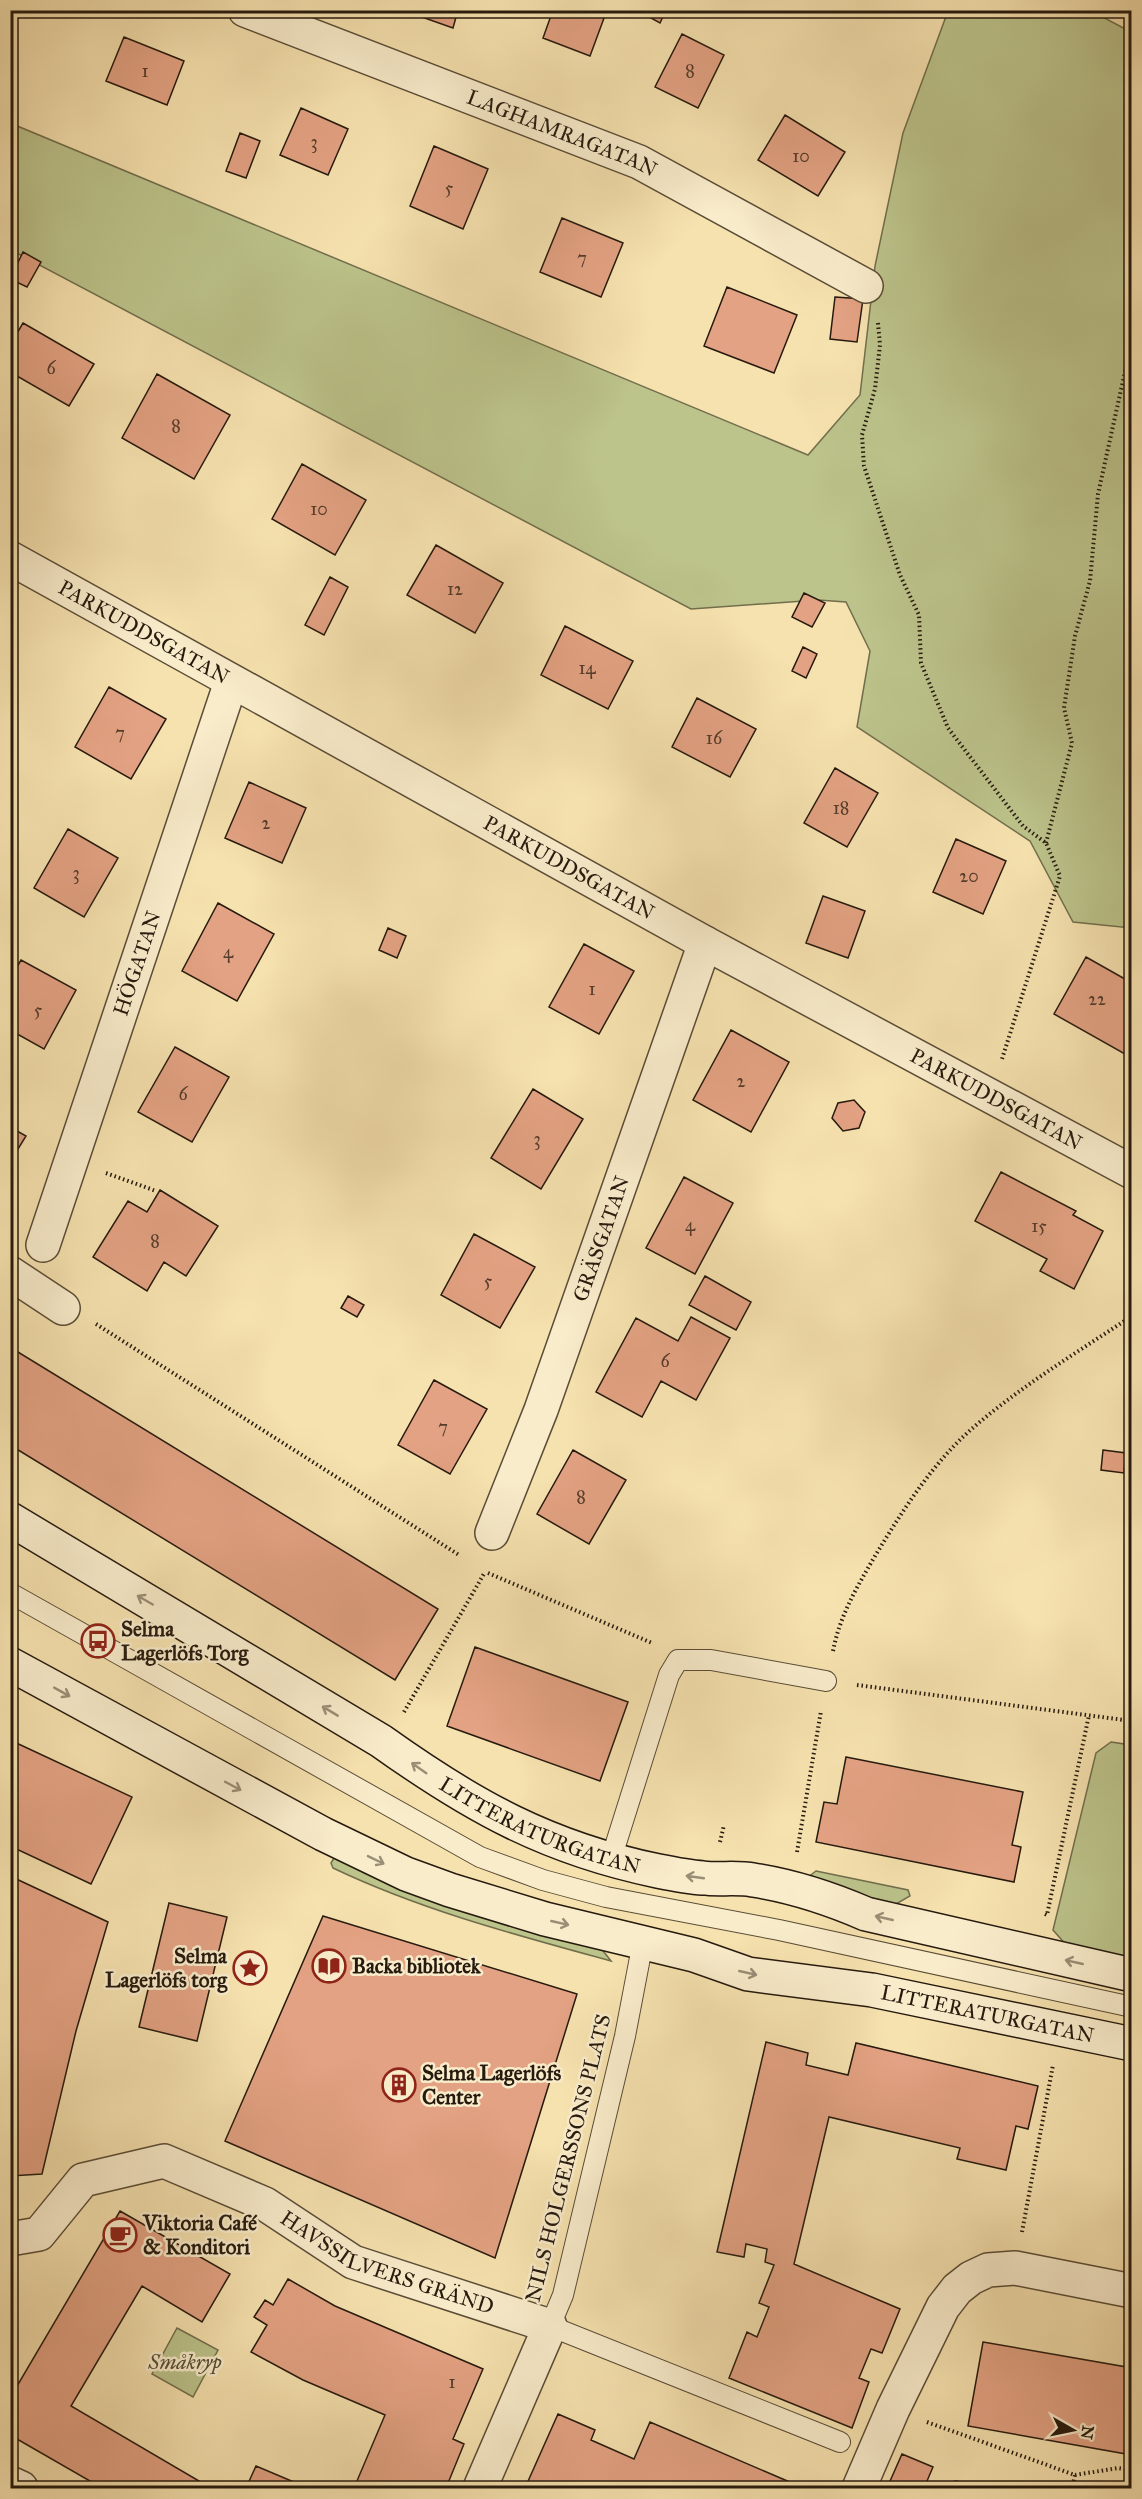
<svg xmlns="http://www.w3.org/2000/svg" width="1142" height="2499" font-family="'IM FELL Great Primer',serif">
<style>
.green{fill:#bcc38b;stroke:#716e4c;stroke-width:1.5}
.building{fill:#e3a283;stroke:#261a0e;stroke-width:1.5}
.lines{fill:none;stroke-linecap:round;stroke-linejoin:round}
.lane-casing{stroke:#5a4c36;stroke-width:22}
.street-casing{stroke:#5a4c36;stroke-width:36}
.secondary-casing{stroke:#261a0e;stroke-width:36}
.path{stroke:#261a0e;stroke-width:4;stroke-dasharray:1.5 3;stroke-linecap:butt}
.lane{stroke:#f9eccb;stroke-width:20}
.street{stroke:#f9eccb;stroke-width:33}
.secondary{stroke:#f9eccb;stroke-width:33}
.oneway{stroke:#9a8e76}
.labels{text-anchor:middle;stroke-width:5;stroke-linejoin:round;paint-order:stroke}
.number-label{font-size:18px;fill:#553c2b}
.street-label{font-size:21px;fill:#261a0e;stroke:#f9eccb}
.poi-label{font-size:21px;font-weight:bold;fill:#261a0e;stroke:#f9eccb;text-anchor:start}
.park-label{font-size:21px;font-style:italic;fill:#534d34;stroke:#f9eccb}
</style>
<rect width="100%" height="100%" fill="#f6e2af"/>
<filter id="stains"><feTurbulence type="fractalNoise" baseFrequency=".00333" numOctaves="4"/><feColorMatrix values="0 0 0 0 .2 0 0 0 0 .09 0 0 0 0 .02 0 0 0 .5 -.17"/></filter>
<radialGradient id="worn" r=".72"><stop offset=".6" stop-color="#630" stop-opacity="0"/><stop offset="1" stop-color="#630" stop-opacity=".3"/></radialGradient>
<path class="green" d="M948 11H1096L1095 13 1131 32V928L1073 922 1030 841 857 727 870 651 846 602 818 600 691 609 11 250 10 123 808 455 860 395 875 266 903 133Z
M1111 1742 1131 1745V1961L1068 1947 1053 1930 1096 1753Z
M334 1858 600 1947 611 1961C516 1935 421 1910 333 1868L331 1863Z
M816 1871 908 1890 910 1896 896 1904 884 1905 807 1878Z
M177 2328 218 2350 193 2397 152 2374Z"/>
<path class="building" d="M402 10H458L453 28Z
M553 10H607L590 56 543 38Z
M641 10H666L660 23 640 12Z
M682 34 724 55 698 108 655 87Z
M124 37 184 61 167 105 106 81Z
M301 108 348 129 328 175 280 155Z
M785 115 845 152 818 196 758 160Z
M240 133 260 141 246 178 226 171Z
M434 146 488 169 463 229 410 206Z
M562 218 623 243 601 297 540 272Z
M23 252 41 262 27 287 10 279Z
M727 287 797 315 774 373 704 346Z
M835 297 863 299 857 342 830 339Z
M23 323 94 364 69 406 10 372V345Z
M157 374 230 415 194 479 122 438Z
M302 464 366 500 335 555 272 519Z
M436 545 503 583 475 633 407 595Z
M330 577 348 587 324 635 305 625Z
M804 593 825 603 812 627 792 617Z
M565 626 633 661 608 709 541 675Z
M803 647 817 654 806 678 792 671Z
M109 687 166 719 131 779 75 747Z
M697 698 756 729 730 777 672 747Z
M835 768 878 793 847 847 804 823Z
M249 782 306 808 282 863 225 838Z
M68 829 118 858 84 917 34 888Z
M956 839 1006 861 983 914 933 892Z
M823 896 865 911 848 958 806 943Z
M218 903 274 934 237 1001 182 971Z
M388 928 406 936 397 958 379 950Z
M584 944 634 971 599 1034 549 1007Z
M1086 957 1132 983V1058L1054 1014Z
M21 960 76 990 44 1049 10 1030V979Z
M731 1030 789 1062 751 1132 693 1100Z
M175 1047 229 1077 192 1142 138 1112Z
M533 1089 583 1119 541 1189 491 1158Z
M854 1100 865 1112 859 1128 843 1131 832 1118 838 1103Z
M10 1127 26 1136 10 1162Z
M1001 1172 1076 1211 1073 1215 1103 1231 1074 1289 1040 1271 1047 1259 975 1221Z
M684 1177 733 1203 695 1274 646 1248Z
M160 1190 218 1226 186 1276 164 1262 147 1291 93 1257 128 1201 147 1212Z
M474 1234 535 1267 500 1328 441 1295Z
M705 1276 751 1302 736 1330 689 1305Z
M348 1296 364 1305 357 1317 341 1308Z
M691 1317 730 1338 696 1400 661 1381 642 1417 596 1392 636 1318 678 1341Z
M13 1349 438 1609 395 1680 10 1445V1353Z
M434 1380 487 1409 450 1474 398 1445Z
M573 1450 626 1480 589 1544 537 1514Z
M1103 1450 1126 1453 1124 1473 1101 1470Z
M475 1647 628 1702 600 1781 447 1726Z
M10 1740 132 1797 91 1884 10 1846Z
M846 1757 1023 1792 1012 1845 1021 1847 1014 1882 816 1842 824 1802 837 1804Z
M10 1876 108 1922 76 2031 42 2174 10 2176Z
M169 1903 227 1917 197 2041 139 2027Z
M323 1916 577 1994 495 2258 225 2141Z
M766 2042 808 2053 806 2065 848 2075 856 2043 1038 2086 1028 2129 1016 2126 1006 2170 957 2159 960 2148 829 2117 794 2264 900 2309 882 2353 871 2349 859 2378 869 2382 852 2428 729 2378 747 2332 757 2337 769 2307 759 2303 774 2265 765 2262 767 2249 746 2244 744 2257 717 2252Z
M120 2211 230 2274 202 2322 142 2286 71 2406 211 2488H102L10 2435V2398Z
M288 2279 335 2306 483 2369 453 2439 464 2444 446 2488H354L385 2415 303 2380 251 2352 267 2325 254 2317 265 2300 273 2305Z
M983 2342 1132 2368V2455L968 2426Z
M558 2414 595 2430 591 2440 634 2459 650 2422 799 2486 798 2488H629L619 2484 617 2488H525Z
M902 2454 933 2467 924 2488H887Z
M256 2466 308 2488H246Z
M955 2481 1004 2488H954Z"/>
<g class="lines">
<defs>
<path id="lane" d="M10 1593 480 1857 543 1880 606 1897 779 1930 1132 2007
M611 1859 669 1675 678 1660H711L826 1681
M643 1942 625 2036 563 2295 550 2326 840 2442"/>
<g id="street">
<path id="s1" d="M245 10 639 162 866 286"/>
<path id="s2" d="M10 558 705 943 1132 1172"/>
<path id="s3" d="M43 1245 231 682"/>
<path d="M10 1273 63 1308"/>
<path id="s4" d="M492 1533 541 1410 705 943"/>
<path id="s5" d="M10 2239 39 2234 83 2180 164 2161 265 2204 353 2262 550 2326 480 2488"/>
<path d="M10 2483 21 2488"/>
<path d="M859 2488 893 2409 943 2307 957 2289 971 2278 988 2270 1015 2268 1132 2291"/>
</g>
<g id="secondary">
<path id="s6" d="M10 1519 381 1741C472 1806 547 1848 658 1871 673 1874 688 1877 703 1878 719 1880 737 1877 753 1880 792 1886 829 1898 866 1914L1132 1975"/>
<path id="s7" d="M10 1664 323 1834 406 1874 450 1890 545 1919 694 1955 748 1974 872 1990 1132 2044"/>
</g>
</defs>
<use href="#lane" class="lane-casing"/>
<use href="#street" class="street-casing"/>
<use href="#secondary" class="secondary-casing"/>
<path class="path" d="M878 323 880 345 875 389 862 435 864 466 900 575 919 615 921 663 948 728 1023 826 1046 843 1060 876 1002 1059
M1046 843 1072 743 1064 708 1075 636 1090 581 1098 494 1132 340
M106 1173 156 1191
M96 1324 459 1555
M488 1573 652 1643
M833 1651C840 1615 857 1587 875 1556 903 1510 933 1462 975 1426 1023 1385 1079 1351 1132 1316
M857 1685 1132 1721
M404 1712 485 1572
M720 1842 724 1825
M797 1852 821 1711
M1045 1914 1047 1915 1089 1715
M1022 2232 1053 2065
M927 2422 1075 2475 1072 2488
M1075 2475 1118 2468 1132 2470"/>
<use href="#lane" class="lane"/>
<use href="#street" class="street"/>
<use href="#secondary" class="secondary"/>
</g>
<defs><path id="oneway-shaft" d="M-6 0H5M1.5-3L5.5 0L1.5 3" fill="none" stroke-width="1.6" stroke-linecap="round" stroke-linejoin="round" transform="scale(1.5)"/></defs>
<g class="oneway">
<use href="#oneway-shaft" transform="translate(145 1600) rotate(-150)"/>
<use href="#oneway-shaft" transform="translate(62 1692) rotate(29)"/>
<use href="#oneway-shaft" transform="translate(330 1711) rotate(-149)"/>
<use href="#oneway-shaft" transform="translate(419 1768) rotate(-145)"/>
<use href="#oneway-shaft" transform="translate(233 1786) rotate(28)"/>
<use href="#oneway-shaft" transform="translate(376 1860) rotate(26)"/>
<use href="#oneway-shaft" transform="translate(695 1877) rotate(-172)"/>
<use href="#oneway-shaft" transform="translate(884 1918) rotate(-167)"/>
<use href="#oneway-shaft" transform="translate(560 1923) rotate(13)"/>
<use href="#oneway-shaft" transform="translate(1074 1962) rotate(-167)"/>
<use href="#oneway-shaft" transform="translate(748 1973) rotate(13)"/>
</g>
<defs>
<symbol id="bus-ring" viewBox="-11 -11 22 22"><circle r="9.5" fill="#f9eccb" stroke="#8f2418" stroke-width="1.5"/><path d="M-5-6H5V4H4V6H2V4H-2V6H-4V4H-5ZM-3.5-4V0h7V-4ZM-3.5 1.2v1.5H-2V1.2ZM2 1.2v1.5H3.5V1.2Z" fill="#8f2418"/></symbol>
<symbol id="library-ring" viewBox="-11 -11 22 22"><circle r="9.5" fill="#f9eccb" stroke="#8f2418" stroke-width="1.5"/><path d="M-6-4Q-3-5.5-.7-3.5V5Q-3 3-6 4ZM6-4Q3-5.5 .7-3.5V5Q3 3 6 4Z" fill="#8f2418"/></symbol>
<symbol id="sight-ring" viewBox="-11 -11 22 22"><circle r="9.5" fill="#f9eccb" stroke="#8f2418" stroke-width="1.5"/><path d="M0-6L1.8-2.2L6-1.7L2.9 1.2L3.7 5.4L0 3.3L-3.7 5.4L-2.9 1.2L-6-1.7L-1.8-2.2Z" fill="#8f2418"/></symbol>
<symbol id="building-ring" viewBox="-11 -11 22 22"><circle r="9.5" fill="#f9eccb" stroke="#8f2418" stroke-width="1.5"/><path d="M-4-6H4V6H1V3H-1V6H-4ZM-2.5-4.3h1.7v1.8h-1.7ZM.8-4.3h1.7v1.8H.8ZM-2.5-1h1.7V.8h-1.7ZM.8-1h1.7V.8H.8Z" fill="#8f2418"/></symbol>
<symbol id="cafe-ring" viewBox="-11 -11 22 22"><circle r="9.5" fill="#f9eccb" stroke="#8f2418" stroke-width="1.5"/><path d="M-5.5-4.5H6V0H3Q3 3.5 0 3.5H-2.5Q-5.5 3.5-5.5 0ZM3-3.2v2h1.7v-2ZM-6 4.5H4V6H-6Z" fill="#8f2418"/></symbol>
</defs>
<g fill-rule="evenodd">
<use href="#bus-ring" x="79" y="1622" width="38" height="38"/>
<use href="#library-ring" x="310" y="1947" width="38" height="38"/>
<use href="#sight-ring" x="231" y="1949" width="38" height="38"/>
<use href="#building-ring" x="380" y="2066" width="38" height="38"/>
<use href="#cafe-ring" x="101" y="2216" width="38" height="38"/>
</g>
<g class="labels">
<g class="number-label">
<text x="145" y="77">1</text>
<text x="690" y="77">8</text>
<text x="314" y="148">3</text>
<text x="801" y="162">10</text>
<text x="449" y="194">5</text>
<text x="582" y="264">7</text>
<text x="51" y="374">6</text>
<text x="176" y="432">8</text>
<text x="319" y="515">10</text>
<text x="455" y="595">12</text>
<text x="587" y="674">14</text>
<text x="120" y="739">7</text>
<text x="714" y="744">16</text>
<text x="841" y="814">18</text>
<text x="266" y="829">2</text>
<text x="76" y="879">3</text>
<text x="969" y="882">20</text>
<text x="228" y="958">4</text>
<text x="592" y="995">1</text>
<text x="1097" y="1005">22</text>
<text x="38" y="1016">5</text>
<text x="741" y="1087">2</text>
<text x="183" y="1100">6</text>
<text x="537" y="1145">3</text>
<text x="690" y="1231">4</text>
<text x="1039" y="1232">15</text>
<text x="155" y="1247">8</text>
<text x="488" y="1287">5</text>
<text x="665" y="1367">6</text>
<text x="443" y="1433">7</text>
<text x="581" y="1503">8</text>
<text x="452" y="2388">1</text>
</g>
<g class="street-label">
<text dy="7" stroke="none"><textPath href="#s1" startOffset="340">LAGHAMRAGATAN</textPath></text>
<text dy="7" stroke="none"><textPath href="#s2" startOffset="153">PARKUDDSGATAN</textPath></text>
<text dy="7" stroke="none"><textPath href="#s2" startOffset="639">PARKUDDSGATAN</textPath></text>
<text dy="7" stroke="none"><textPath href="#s3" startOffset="297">HÖGATAN</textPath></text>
<text dy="7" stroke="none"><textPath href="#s2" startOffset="1125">PARKUDDSGATAN</textPath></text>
<text dy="7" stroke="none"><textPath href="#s4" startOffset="314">GRÄSGATAN</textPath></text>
<text dy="7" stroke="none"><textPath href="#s6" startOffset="614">LITTERATURGATAN</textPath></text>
<text dy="7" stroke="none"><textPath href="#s7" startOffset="1048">LITTERATURGATAN</textPath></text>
<text transform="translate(568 2158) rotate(-76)" y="7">NILS HOLGERSSONS PLATS</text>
<text dy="7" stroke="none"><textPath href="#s5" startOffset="429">HAVSSILVERS GRÄND</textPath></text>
</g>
<g class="poi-label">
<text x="121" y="1636">Selma<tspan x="121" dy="24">Lagerlöfs Torg</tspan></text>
<text x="227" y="1963" text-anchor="end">Selma<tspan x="227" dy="24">Lagerlöfs torg</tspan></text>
<text x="352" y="1973">Backa bibliotek</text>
<text x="422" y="2080">Selma Lagerlöfs<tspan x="422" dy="24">Center</tspan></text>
<text x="143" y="2230">Viktoria Café<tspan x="143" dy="24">&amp; Konditori</tspan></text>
</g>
<g class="park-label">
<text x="185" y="2369">Småkryp</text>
</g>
</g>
<rect width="1142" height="2499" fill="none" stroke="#f6e2af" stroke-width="36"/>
<rect x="12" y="12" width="1118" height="2475" fill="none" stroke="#261a0e" stroke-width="3"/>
<rect x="18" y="18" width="1106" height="2463" fill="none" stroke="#261a0e" stroke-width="1.5"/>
<g transform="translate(1073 2430) rotate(99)" stroke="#f9eccb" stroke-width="4.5" paint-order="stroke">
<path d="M0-4.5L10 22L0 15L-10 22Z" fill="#261a0e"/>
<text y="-9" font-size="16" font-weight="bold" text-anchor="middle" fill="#261a0e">N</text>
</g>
<rect width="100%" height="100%" filter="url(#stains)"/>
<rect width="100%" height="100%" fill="url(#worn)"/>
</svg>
